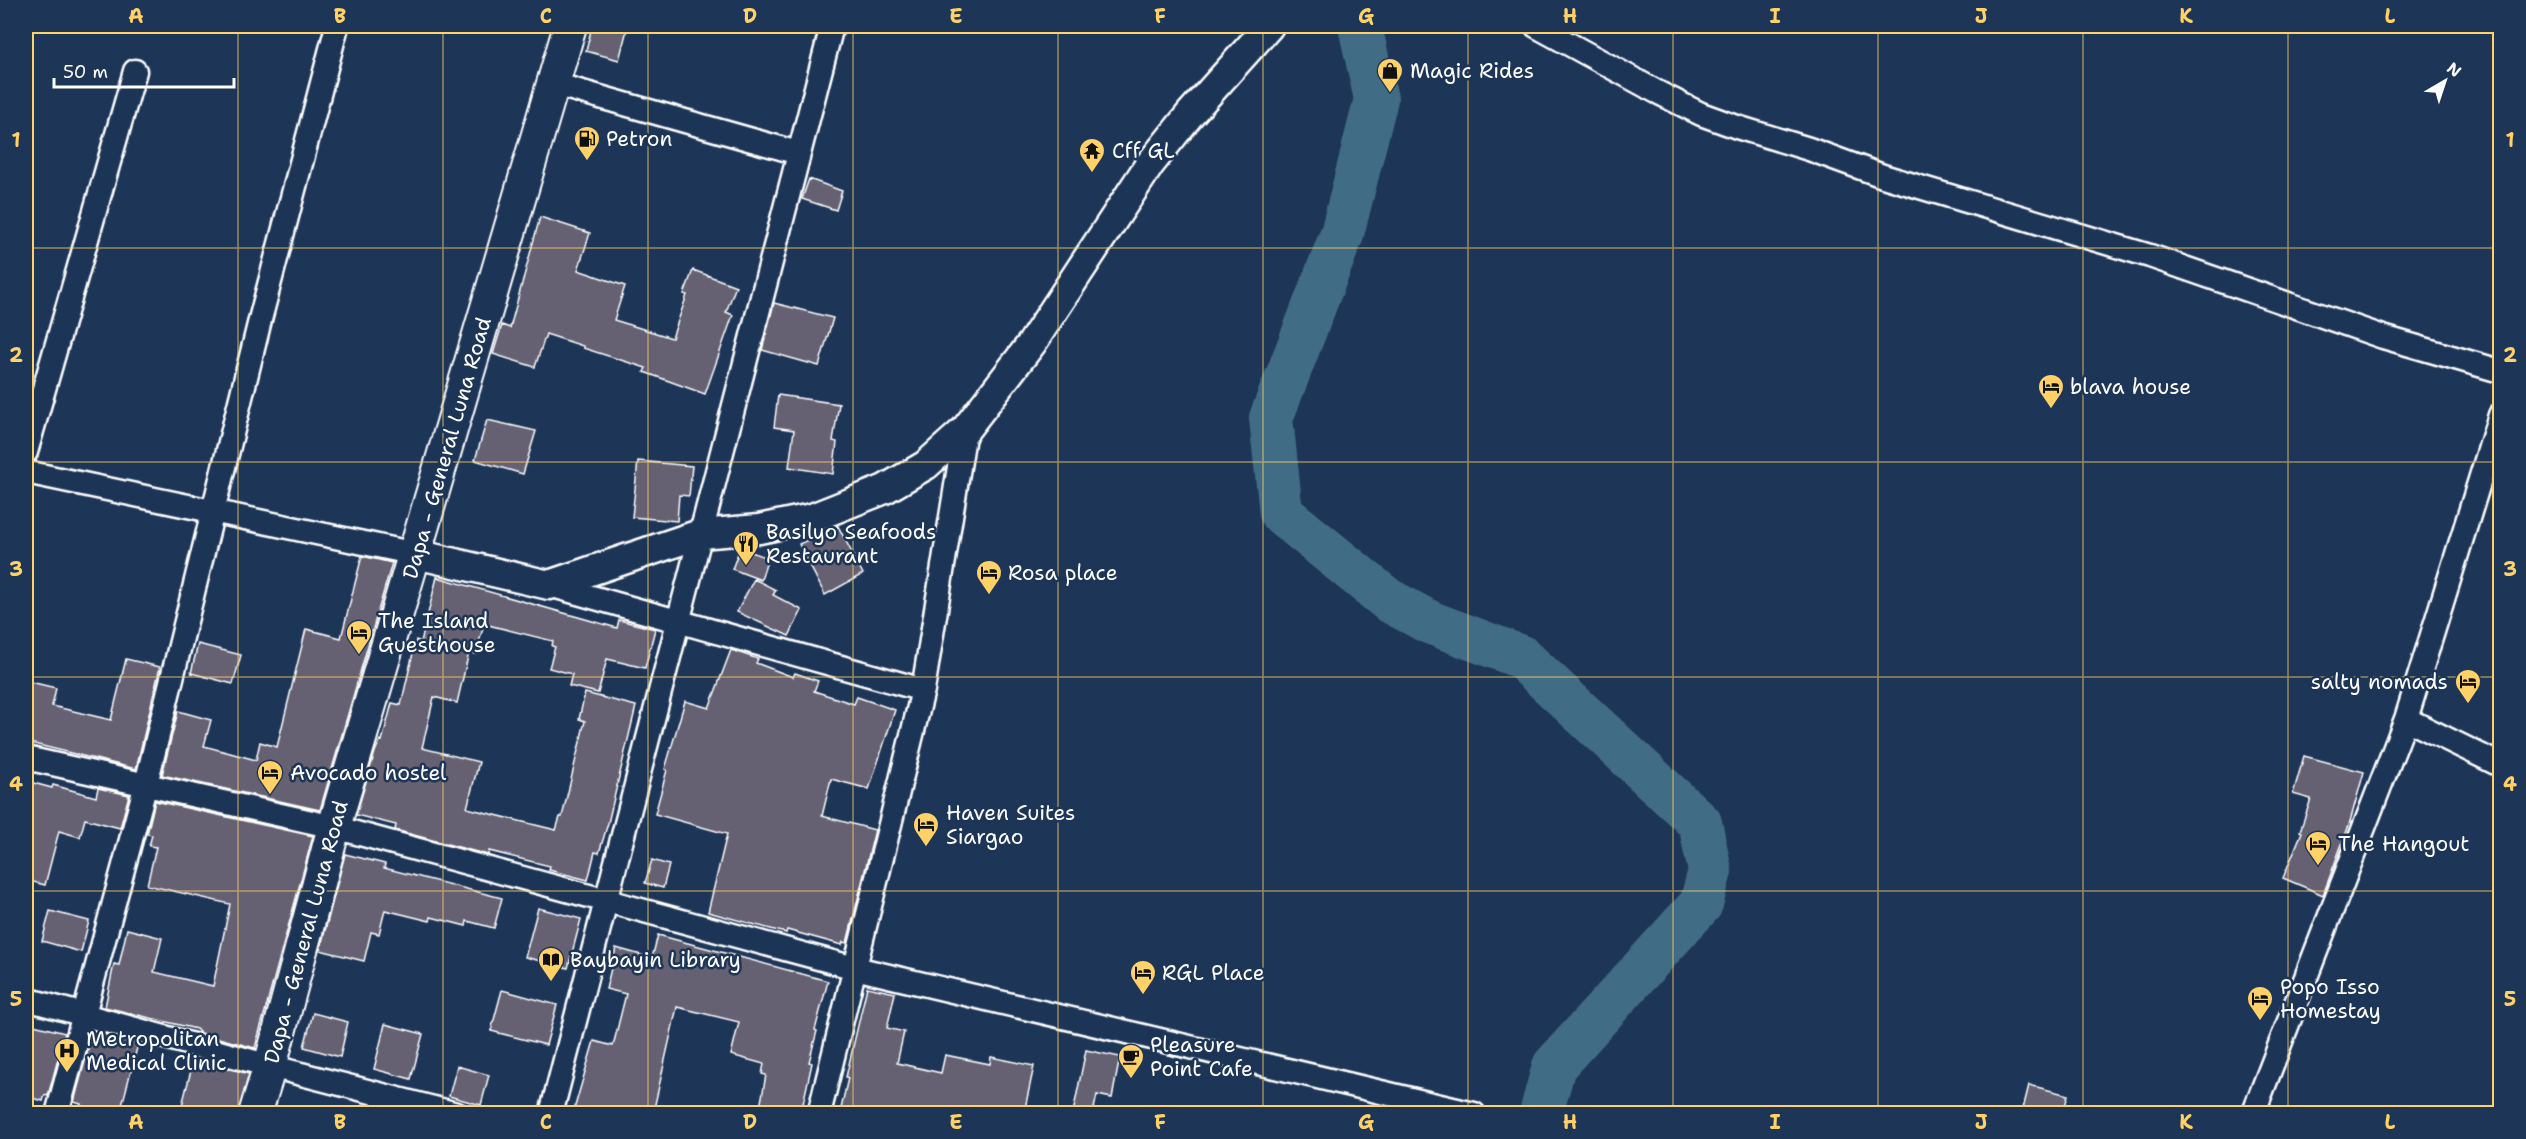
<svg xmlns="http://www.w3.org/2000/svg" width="2526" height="1139" font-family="'Shantell Sans',sans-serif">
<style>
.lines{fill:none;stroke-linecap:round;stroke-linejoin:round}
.river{stroke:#416d85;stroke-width:44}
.building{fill:#656172;stroke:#fff;stroke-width:1.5}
.minor-casing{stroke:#fff;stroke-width:27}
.tertiary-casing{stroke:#fff;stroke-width:33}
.secondary-casing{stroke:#fff;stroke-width:36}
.minor{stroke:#1d3557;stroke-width:22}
.tertiary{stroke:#1d3557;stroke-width:28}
.secondary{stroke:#1d3557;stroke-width:32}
.grid{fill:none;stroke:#ffd166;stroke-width:1.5;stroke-opacity:0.55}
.labels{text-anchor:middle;stroke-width:5;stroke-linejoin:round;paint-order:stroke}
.poi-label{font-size:21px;fill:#fff;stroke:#1d3557;text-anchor:start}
.street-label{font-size:21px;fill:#fff;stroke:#1d3557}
.neatline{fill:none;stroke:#ffd166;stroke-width:2}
.grid-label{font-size:20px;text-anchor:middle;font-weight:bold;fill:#ffd166}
</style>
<rect width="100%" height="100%" fill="#1d3557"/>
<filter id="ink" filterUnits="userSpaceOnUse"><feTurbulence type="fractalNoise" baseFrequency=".0167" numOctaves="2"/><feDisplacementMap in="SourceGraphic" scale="12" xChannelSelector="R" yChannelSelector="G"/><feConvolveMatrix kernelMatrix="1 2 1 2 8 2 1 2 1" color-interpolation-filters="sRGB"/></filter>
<g filter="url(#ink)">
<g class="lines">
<path class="river" d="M1360 26 1376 99 1342 234 1271 418 1281 513 1388 600 1429 622 1521 657 1700 823 1710 871 1701 904 1554 1066 1541 1114"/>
</g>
<path class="building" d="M592 26H628L619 60 586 51Z
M809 179 842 191 836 210 802 199Z
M540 217 590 233 578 270 625 286 614 320 672 338 687 295 684 294 693 270 736 286 726 312 733 315 705 394 644 372 646 368 583 348V346L546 334 535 367 493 354 502 325 510 328Z
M774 303 833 318 819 366 762 350Z
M778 395 839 404 833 441 837 442 833 474 789 467 794 430 774 427Z
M487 420 536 431 523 474 475 460Z
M638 461 692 466 689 496 679 495 677 521 632 517Z
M838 526 863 574 825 595 799 544Z
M740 548 768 558 761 580 732 569Z
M362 556 392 563 320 810 162 775 178 711 211 720 204 746 256 760 260 742 277 747 306 629 341 638Z
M437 577 617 628 619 620 655 629 645 668 607 659 598 693 569 686 572 674 549 668 555 647 552 646 553 641 484 624 476 654 469 652 457 703 434 697 422 748 479 762 467 808 556 830 560 817H562L585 721 579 719 585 693 636 706 608 823 599 853 595 852 588 880 549 870 550 866 489 851 488 855 395 830 396 825 356 815 375 752 380 740 382 741 392 703 401 705 416 640 421 642Z
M754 579 776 590 773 595 802 610 789 636 737 612Z
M198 644 241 655 233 684 191 673Z
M731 650 758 659 756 663 793 677 795 673 818 681 814 691 854 704 857 697 895 710 869 789 831 779 822 816 875 830 847 943 843 942 842 945 787 930 786 933 708 912 727 834 655 814 667 770 665 769 685 701 709 708Z
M126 659 160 667 136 769 26 742V681L56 688 52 706 111 720Z
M2304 756 2364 772 2349 825 2323 895 2283 878 2302 832 2300 831 2311 799 2293 794Z
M26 781 52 788 53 785 96 797 98 788 129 795 120 828 85 819 80 837 59 831 45 885 26 880Z
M155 801 313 836 255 1048 200 1033 196 1029 105 1007 114 964 119 965 127 929 162 938 154 972 213 986 230 904 147 885 156 847 149 846 152 835 147 834Z
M345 854 385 864 384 868 502 898 494 928 467 921 466 926 431 917 430 921 385 910 379 934 371 932 364 961 320 950Z
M652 860 669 865 663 888 645 883Z
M538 908 581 919 568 968 525 957Z
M50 911 89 921 81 952 42 941Z
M658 935 828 981 815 1030 817 1031 809 1062 812 1063 801 1113H759L766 1075 762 1074 764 1064 731 1055 739 1022 677 1007 653 1113H573L594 1041 613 1046 626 994 606 989 616 948 652 958Z
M867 987 895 993 887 1028 904 1032 897 1063 941 1073 945 1055 990 1064 991 1057 1034 1066 1024 1113H840L848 1078 846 1077Z
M502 990 557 1005 546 1045 491 1031Z
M313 1013 348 1022 340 1057 304 1047Z
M26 1023 65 1033 48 1096 45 1095 43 1101 26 1096Z
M385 1024 423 1034 411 1079 374 1069Z
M93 1031 138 1044 120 1113H79L81 1104 74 1102Z
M1086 1050 1120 1057 1112 1098 1097 1095 1093 1113H1073Z
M194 1059 249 1074 238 1113H180Z
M457 1066 489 1075 481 1105 449 1096Z
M2029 1085 2068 1095 2063 1113H2022Z"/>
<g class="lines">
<defs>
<path id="minor" d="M1536 26 1657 92 1701 114 1737 127 1809 149 1883 176 2150 256 2383 337 2500 371
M554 84 798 153
M26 452 135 71
M26 472 416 554
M549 585 923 690
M2406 719 2500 415
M26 758 334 827 855 968 1474 1114
M26 999 270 1066 457 1114
M57 1114 146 784 261 316 337 26
M551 1114 832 26
M819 1114 923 690 965 430
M2253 1114 2406 719 2500 765"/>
<path id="tertiary" d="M416 554 549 585 700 534 759 529 812 518 885 489 926 465 965 430 1032 343 1150 164 1191 113 1269 26"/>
<path id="secondary" d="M255 1114 270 1066 334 827 570 26"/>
</defs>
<use href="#minor" class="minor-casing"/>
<use href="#tertiary" class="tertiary-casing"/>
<use href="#secondary" class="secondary-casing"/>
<use href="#minor" class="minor"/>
<use href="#tertiary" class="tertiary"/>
<use href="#secondary" class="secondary"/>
</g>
</g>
<path class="grid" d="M238 26V1114M443 26V1114M648 26V1114M853 26V1114M1058 26V1114M1263 26V1114M1468 26V1114M1673 26V1114M1878 26V1114M2083 26V1114M2288 26V1114M26 248H2500M26 462H2500M26 677H2500M26 891H2500"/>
<defs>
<symbol id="shop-pin" viewBox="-11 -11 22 30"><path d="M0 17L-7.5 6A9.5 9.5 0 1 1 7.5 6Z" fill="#ffd166" stroke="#1d3557"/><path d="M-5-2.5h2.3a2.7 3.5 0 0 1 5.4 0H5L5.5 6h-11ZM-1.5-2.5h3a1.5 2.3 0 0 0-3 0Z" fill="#111"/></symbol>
<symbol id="fuel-pin" viewBox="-11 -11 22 30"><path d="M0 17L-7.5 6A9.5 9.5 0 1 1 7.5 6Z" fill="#ffd166" stroke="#1d3557"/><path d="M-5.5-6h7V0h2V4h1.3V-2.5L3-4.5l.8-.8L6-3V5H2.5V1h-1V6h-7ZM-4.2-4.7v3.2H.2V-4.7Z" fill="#111"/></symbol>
<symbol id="temple-pin" viewBox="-11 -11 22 30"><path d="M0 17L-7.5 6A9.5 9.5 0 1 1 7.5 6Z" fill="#ffd166" stroke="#1d3557"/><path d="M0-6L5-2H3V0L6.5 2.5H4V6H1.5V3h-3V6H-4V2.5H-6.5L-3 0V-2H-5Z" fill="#111"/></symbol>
<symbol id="hotel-pin" viewBox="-11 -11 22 30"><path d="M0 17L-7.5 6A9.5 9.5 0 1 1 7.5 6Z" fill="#ffd166" stroke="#1d3557"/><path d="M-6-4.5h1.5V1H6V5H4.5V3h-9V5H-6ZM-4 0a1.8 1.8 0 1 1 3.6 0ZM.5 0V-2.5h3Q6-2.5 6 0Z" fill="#111"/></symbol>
<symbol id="restaurant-pin" viewBox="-11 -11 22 30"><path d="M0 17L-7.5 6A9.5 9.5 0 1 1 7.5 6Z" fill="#ffd166" stroke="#1d3557"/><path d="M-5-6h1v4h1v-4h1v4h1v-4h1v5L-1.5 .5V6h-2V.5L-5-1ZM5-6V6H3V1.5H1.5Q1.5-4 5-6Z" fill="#111"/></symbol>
<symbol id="library-pin" viewBox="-11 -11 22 30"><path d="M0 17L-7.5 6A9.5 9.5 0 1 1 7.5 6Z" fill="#ffd166" stroke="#1d3557"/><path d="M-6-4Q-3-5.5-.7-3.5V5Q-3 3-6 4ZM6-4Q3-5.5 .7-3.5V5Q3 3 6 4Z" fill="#111"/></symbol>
<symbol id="hospital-pin" viewBox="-11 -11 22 30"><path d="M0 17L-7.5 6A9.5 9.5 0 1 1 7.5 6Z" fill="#ffd166" stroke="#1d3557"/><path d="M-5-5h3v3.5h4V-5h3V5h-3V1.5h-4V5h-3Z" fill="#111"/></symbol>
<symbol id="cafe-pin" viewBox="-11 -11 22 30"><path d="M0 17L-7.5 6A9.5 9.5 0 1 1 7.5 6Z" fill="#ffd166" stroke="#1d3557"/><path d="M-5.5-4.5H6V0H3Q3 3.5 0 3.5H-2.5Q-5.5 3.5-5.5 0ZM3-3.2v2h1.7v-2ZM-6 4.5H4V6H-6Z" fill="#111"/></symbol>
</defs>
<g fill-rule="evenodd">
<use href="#shop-pin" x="1375" y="56" width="30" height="40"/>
<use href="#fuel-pin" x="572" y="124" width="30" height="40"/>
<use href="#temple-pin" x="1077" y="136" width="30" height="40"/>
<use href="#hotel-pin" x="2036" y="372" width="30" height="40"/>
<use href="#restaurant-pin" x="731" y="529" width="30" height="40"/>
<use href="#hotel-pin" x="974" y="558" width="30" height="40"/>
<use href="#hotel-pin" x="344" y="618" width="30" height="40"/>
<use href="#hotel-pin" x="2453" y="667" width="30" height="40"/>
<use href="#hotel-pin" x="255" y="758" width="30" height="40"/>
<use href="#hotel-pin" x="911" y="810" width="30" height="40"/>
<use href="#hotel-pin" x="2303" y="829" width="30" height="40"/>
<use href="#library-pin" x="536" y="945" width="30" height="40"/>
<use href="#hotel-pin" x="1128" y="958" width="30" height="40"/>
<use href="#hotel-pin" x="2245" y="984" width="30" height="40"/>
<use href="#hospital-pin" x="52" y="1036" width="30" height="40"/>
<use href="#cafe-pin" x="1116" y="1042" width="30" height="40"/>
</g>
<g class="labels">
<g class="poi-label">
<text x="1410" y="78">Magic Rides</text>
<text x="606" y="146">Petron</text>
<text x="1112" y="158">Cff GL</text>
<text x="2070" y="394">blava house</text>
<text x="766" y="539">Basilyo Seafoods<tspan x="766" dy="24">Restaurant</tspan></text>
<text x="1008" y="580">Rosa place</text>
<text x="378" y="628">The Island<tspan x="378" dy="24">Guesthouse</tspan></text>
<text x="2448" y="689" text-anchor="end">salty nomads</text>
<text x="290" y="780">Avocado hostel</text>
<text x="946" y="820">Haven Suites<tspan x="946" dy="24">Siargao</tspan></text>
<text x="2338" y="851">The Hangout</text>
<text x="570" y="967">Baybayin Library</text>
<text x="1162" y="980">RGL Place</text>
<text x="2280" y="994">Popo Isso<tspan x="2280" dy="24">Homestay</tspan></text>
<text x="86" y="1046">Metropolitan<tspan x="86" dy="24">Medical Clinic</tspan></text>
<text x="1150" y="1052">Pleasure<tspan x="1150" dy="24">Point Cafe</tspan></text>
</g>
<g class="street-label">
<text transform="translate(447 448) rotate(-74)" y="7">Dapa - General Luna Road</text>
<text transform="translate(306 932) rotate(-75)" y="7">Dapa - General Luna Road</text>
</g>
</g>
<rect width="2526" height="1139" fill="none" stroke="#1d3557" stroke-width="66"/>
<g transform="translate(2445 81) rotate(39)" stroke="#1d3557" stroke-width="4.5" paint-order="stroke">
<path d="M0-4.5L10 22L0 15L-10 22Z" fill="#ffffff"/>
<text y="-9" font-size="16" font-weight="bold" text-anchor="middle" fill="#ffffff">N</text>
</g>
<path d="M54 78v9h180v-9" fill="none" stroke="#ffffff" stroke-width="3"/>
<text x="63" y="78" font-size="18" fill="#ffffff" stroke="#1d3557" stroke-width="4.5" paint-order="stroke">50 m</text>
<rect x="33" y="33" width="2460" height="1073" class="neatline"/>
<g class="grid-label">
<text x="136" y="23">A</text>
<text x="340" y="23">B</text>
<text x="546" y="23">C</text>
<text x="750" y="23">D</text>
<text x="956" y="23">E</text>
<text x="1160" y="23">F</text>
<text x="1366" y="23">G</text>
<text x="1570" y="23">H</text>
<text x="1775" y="23">I</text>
<text x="1981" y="23">J</text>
<text x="2186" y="23">K</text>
<text x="2390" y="23">L</text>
<text x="16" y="147">1</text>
<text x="2510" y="147">1</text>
<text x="16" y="362">2</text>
<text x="2510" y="362">2</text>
<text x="16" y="576">3</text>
<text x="2510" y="576">3</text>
<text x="16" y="791">4</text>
<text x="2510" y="791">4</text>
<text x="16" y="1006">5</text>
<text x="2510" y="1006">5</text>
<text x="136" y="1129">A</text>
<text x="340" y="1129">B</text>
<text x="546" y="1129">C</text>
<text x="750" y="1129">D</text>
<text x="956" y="1129">E</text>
<text x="1160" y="1129">F</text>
<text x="1366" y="1129">G</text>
<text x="1570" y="1129">H</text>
<text x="1775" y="1129">I</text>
<text x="1981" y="1129">J</text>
<text x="2186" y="1129">K</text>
<text x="2390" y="1129">L</text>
</g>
</svg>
